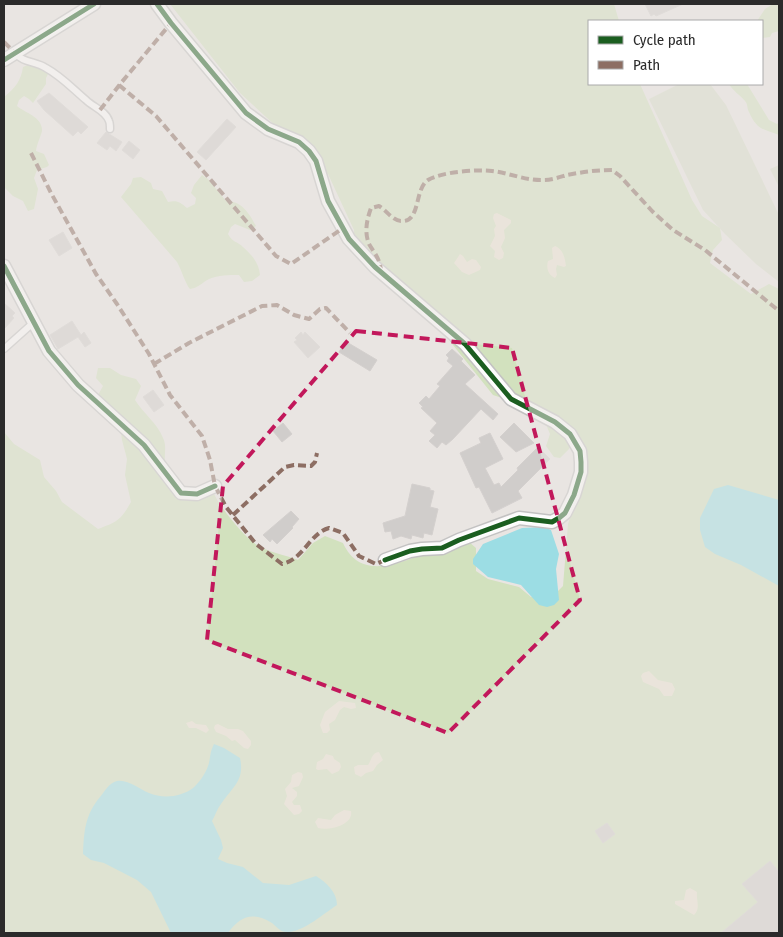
<svg xmlns="http://www.w3.org/2000/svg" width="783" height="937" font-family="'Fira Sans Condensed',sans-serif">
<style>
.green{fill:#d2e1be}
.sand{fill:#ece3d2}
.cemetery{fill:#d8dcca}
.water{fill:#9cdde4}
.building{fill:#d0cdcb;stroke:#d4d0ce}
.lines{fill:none;stroke-linecap:round;stroke-linejoin:round}
.lane-casing{stroke:#c3c2c2;stroke-width:9}
.street-casing{stroke:#c3c2c2;stroke-width:15}
.lane{stroke:#fcfbfb;stroke-width:6}
.street{stroke:#fcfbfb;stroke-width:12}
.quiet{stroke:#8d6e63;stroke-width:4;stroke-dasharray:8 4;stroke-linecap:butt}
.cycleway-casing{stroke:#fff;stroke-width:8}
.cycleway{stroke:#1b5e20;stroke-width:5}
.marked{fill:none;stroke:#c2185b;stroke-width:4;stroke-dasharray:10 6;stroke-linejoin:round}
</style>
<rect width="100%" height="100%" fill="#e9e5e2"/>
<path class="green" d="M170 4H614L619 21H589V84H640L692 200 702 216 720 228 722 240 713 250 710 263 751 294 769 284 779 289V933H4V432L14 444 40 460 44 477 56 491 62 502 98 529C117 522 121 520 131 502L125 475 127 459 122 440 119 418 98 395 103 386 96 378 98 368H110L121 375 136 379 141 386 135 400C143 413 158 424 163 438 167 446 164 454 165 461 167 472 182 489 188 498L201 500 214 494C220 507 244 537 257 545 267 552 286 555 298 560L313 543 325 536 343 543C360 580 396 564 424 554 439 549 454 546 469 542L476 548V571L488 579 519 587 531 597 551 598 563 586 568 524 580 487 575 438 569 449 560 458 554 457 546 446 550 434 545 422 505 399 493 395 449 340 364 251 354 238V230L328 174 240 93Z
M773 4H779V31L772 33 770 37 762 38V21H757L765 9Z
M28 65 49 72 46 78V84L33 103 29 99 24 96 19 100 17 106C25 113 43 117 42 131 41 136 37 143 36 151L44 154 49 165 47 167 37 170 34 178 38 189 34 209 28 211 23 201 13 196 4 187V97C15 88 21 81 23 67Z
M729 84H747L769 120 777 124 779 122V135C763 129 757 130 749 112 747 109 748 104 745 101 740 95 733 91 729 84Z
M202 175 208 179 226 201C242 201 249 213 256 226L250 230 235 224 231 227 228 234C233 243 237 241 243 247 252 255 259 263 260 275L252 281 244 282 239 275C229 275 218 275 209 279 201 283 200 287 190 289 186 285 181 269 177 262L121 197 131 184 133 178 141 177 151 183 153 189 162 191 168 202C177 200 180 202 187 208L195 204 196 198 191 193 194 185Z"/>
<path class="sand" d="M497 213 511 220V223L504 230 505 238 501 247 504 253 503 258 499 260 494 257 495 251 490 246 495 236 494 229 496 226 493 218 494 214Z
M555 246C563 249 565 258 566 266L564 267 557 265 556 269 557 275 555 278C548 275 546 268 548 261L553 259 552 248Z
M460 254 463 256 467 262 472 259 476 260 481 267 480 270 469 275 462 272 454 263Z
M649 671 658 680 672 683 675 689 672 696H664L659 689 643 682 641 676 643 673Z
M339 701 355 703 356 708 351 709 344 707 340 710 335 720 329 724 330 730 327 733H323L320 725 325 712Z
M192 721 196 724 206 725 209 730 206 733 196 728H189L186 723Z
M218 724 228 729H238L243 731 251 741V745L248 749 244 748 235 740 232 741 226 736 216 732 214 728 215 725Z
M379 752 383 760 377 765 373 771 366 773 361 777 355 774 354 767 358 765H368C372 760 371 753 379 752Z
M326 754 333 756 334 759 340 763 341 767 339 771 332 774 327 769 318 770 316 769 317 762 323 759Z
M298 772 302 773 303 777 299 786 292 788 297 792V796L292 802 294 805H300L302 811 299 814 294 815 284 804 287 796 285 789 291 782 292 775Z
M344 810 351 811C354 825 329 831 318 828L315 822 318 818 331 820 335 815Z
M690 888 697 892C696 901 701 908 694 915L675 904V901L684 900 686 890Z"/>
<path class="cemetery" d="M679 84H710L726 105 779 215V282L756 264 725 234 703 210 649 99Z
M779 165V187L770 169Z"/>
<path class="water" d="M728 485 779 500V586L741 565 715 554 705 547 700 530V518L714 489Z
M544 527 551 530 559 554 556 569 559 600 554 605 547 607 539 605 521 585 488 577 473 564V559L483 544 522 528Z
M214 744 224 748 240 758C245 781 232 787 221 804 217 809 215 816 212 821L221 840 223 848 218 859 227 863 243 867 263 883 289 885 316 876C326 882 337 892 337 905 323 914 306 930 289 932 281 933 277 927 272 923 253 911 240 916 228 933H171L151 892 137 880 104 863 91 860 83 854C84 831 85 815 100 797 105 791 109 783 117 781 128 779 139 789 149 793 163 799 181 797 193 788 198 784 206 773 208 766 211 758 209 754 214 744Z"/>
<path class="building" d="M645 4H683L656 16 654 14 651 16Z
M49 93 88 127 81 134 78 131 73 136 44 110 37 101Z
M227 119 236 127 206 160 197 152Z
M106 132 122 142 116 151 110 146 107 150 97 143Z
M129 141 140 150 133 159 122 150Z
M63 232 72 248 59 256 49 240Z
M4 303 15 313 12 316 14 318 4 329Z
M72 321 81 335 84 332 91 343 85 347 78 337 58 349 50 335Z
M301 332 303 335 305 332 320 347 308 358 294 342 297 340 295 338Z
M345 341 377 360 370 371 339 352Z
M452 349 463 359 461 361 475 375 465 384 498 414 493 420 481 409 453 439 446 445 442 442 437 448 429 441 435 435 430 431 437 423 421 408 423 407 419 403 426 396 429 399 440 386 437 384 453 366 447 361 449 358 446 355Z
M153 390 164 405 154 412 143 397Z
M283 423 292 434 282 442 273 431Z
M514 423 534 443 516 452 500 437Z
M490 433 503 459 485 468 494 485 499 483 501 487 518 470 517 468 538 447 550 459 518 491 522 498 492 513 479 487 476 488 460 453 481 443 479 438Z
M412 484 430 488V490L434 491 430 507 438 509 432 535 424 533 423 538 412 535 411 539 401 536 393 539 391 531 385 532 383 523 405 516Z
M291 511 299 519 292 527 293 528 277 544 272 539 270 542 263 535Z
M607 823 615 834 603 843 595 831Z
M770 861 779 872V933H721L758 902 742 884Z"/>
<g class="lines">
<defs>
<path id="lane" d="M15 53C23 63 35 61 46 68 61 76 73 89 86 100 93 107 106 111 109 121 110 123 110 126 110 129
M4 349 33 323"/>
<path id="street" d="M157 4 171 23 246 113 268 129 299 142 309 151 316 161 328 201 349 239 375 267 465 344 511 399 555 422 570 434 580 451 581 462V472L574 495 565 513 559 518 552 522 519 518 459 540 442 548 422 549 410 551 385 560
M4 60 94 4
M4 266 49 351 78 385 144 445 181 493 197 494 215 486"/>
</defs>
<use href="#lane" class="lane-casing"/>
<use href="#street" class="street-casing"/>
<use href="#lane" class="lane"/>
<use href="#street" class="street"/>
<path class="quiet" d="M4 42 15 53
M119 85 156 116 276 256 291 264 343 228
M100 110 121 83 171 23
M31 153 51 193 96 274 117 304 149 354 170 395 202 436 210 460 215 486 226 507 256 544 282 564C303 560 310 533 329 528L343 533 359 556 376 564 385 560
M381 273C381 260 375 254 369 244 364 232 367 219 371 208L379 206C386 210 393 221 401 221 421 223 414 189 428 180 441 172 477 169 492 171 510 173 526 181 544 180 552 180 560 177 567 175 582 172 597 170 612 170L620 176 652 211 673 230 705 250 779 311
M154 364 189 343 262 306 277 305 294 315 309 319 320 309 326 308 350 333
M233 515 285 467 294 465 311 466 315 462 317 453"/>
<defs>
<path id="cycleway" d="M157 4 171 23 246 113 268 129 299 142 309 151 316 161 328 201 349 239 375 267 465 344 511 399 555 422 570 434 580 451 581 462V472L574 495 565 513 559 518 552 522 519 518 459 540 442 548 422 549 410 551 385 560
M4 60 94 4
M4 266 49 351 78 385 144 445 181 493 197 494 215 486"/>
</defs>
<use href="#cycleway" class="cycleway-casing"/>
<use href="#cycleway" class="cycleway"/>
</g>
<path d="M0 0H783V937H0ZM356 331 512 348 580 600 448 733 207 640 223 486Z" fill="#e9e5e2" fill-opacity=".55" fill-rule="evenodd"/>
<path class="marked" d="M356 331 512 348 580 600 448 733 207 640 223 486Z"/>
<rect width="783" height="937" fill="none" stroke="#2b2b2b" stroke-width="10"/>
<rect x="588" y="20" width="175" height="65" fill="#ffffff" stroke="#aaaaaa"/>
<rect x="598" y="36" width="25" height="8" fill="#1b5e20" stroke="#aaaaaa"/>
<text x="633" y="45" font-size="15" fill="#2b2b2b">Cycle path</text>
<rect x="598" y="61" width="25" height="8" fill="#8d6e63" stroke="#aaaaaa"/>
<text x="633" y="70" font-size="15" fill="#2b2b2b">Path</text>
</svg>
